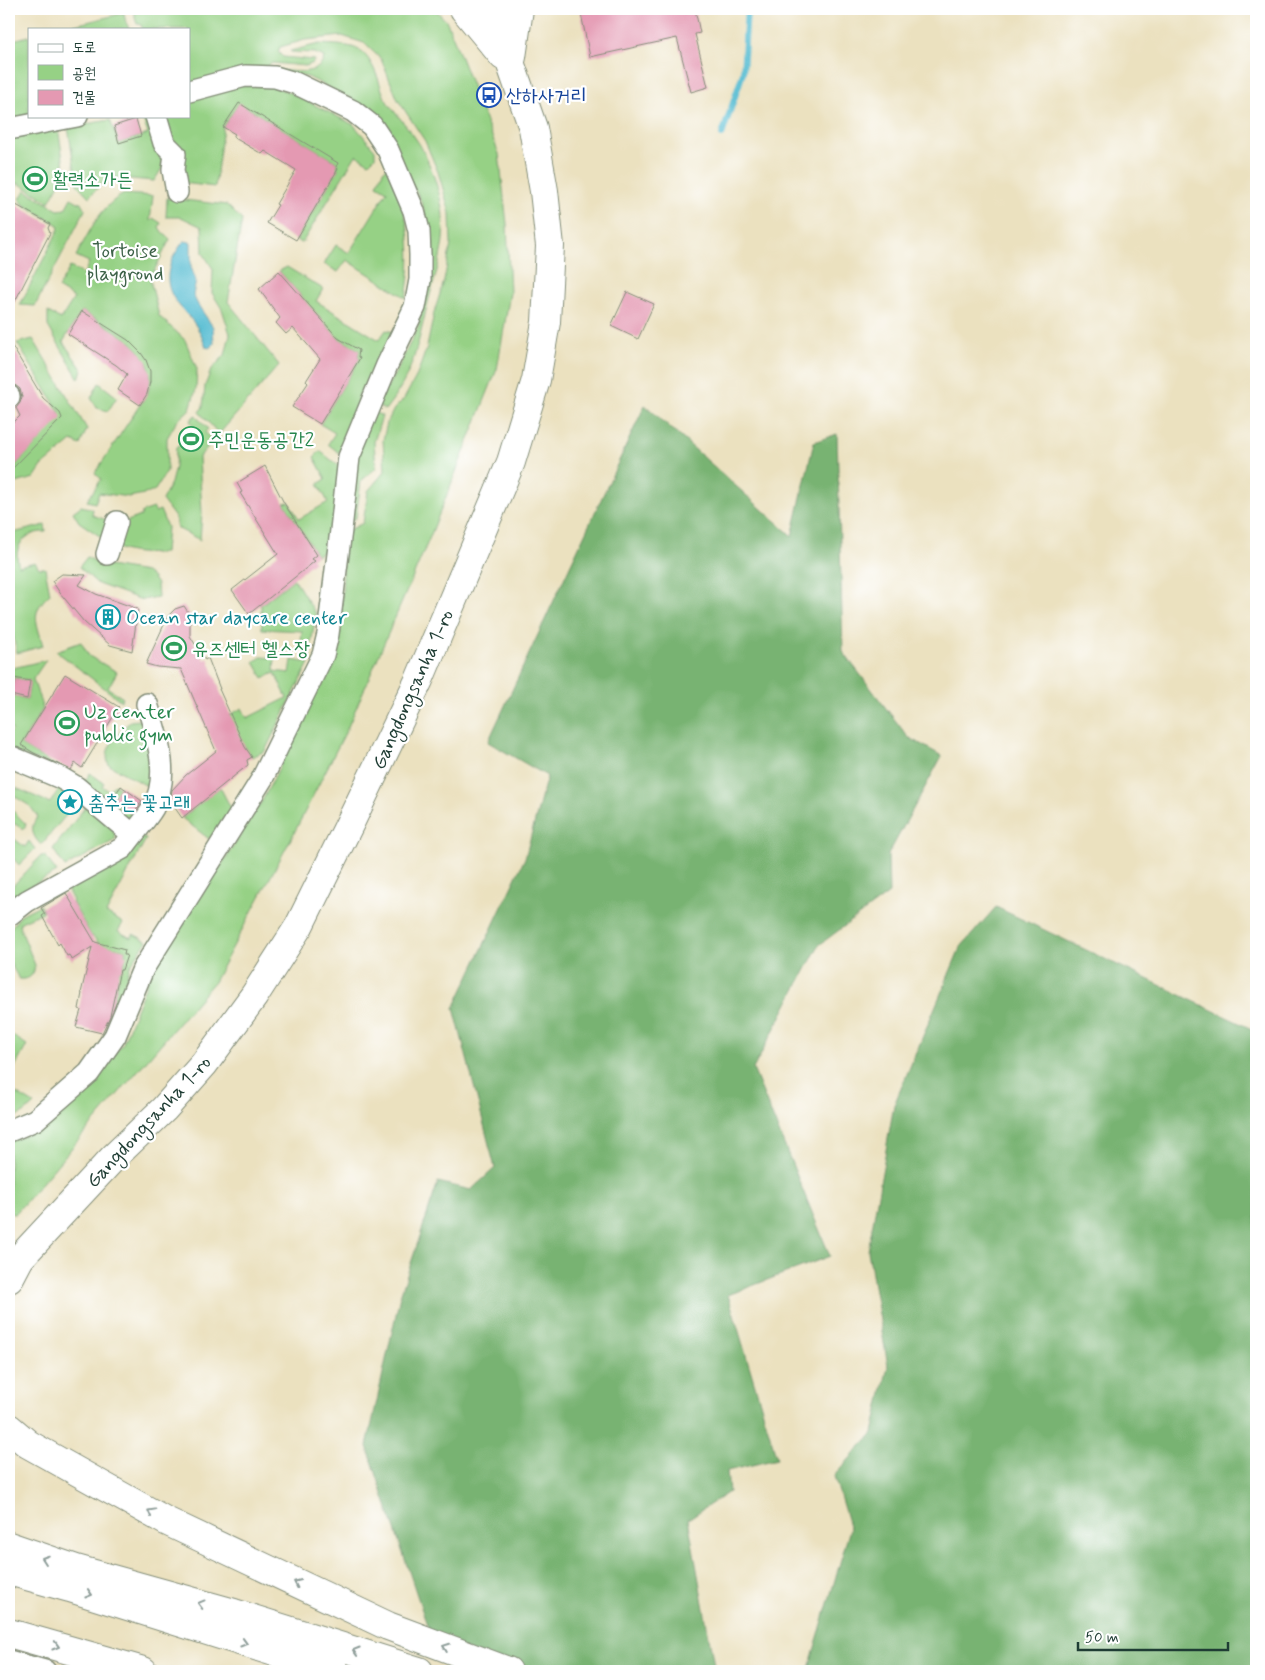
<svg xmlns="http://www.w3.org/2000/svg" width="1265" height="1680" font-family="Mynerve,'Poor Story',sans-serif">
<style>
.green{fill:#96d185;stroke:#5a875c;fill-rule:evenodd}
.forest{fill:#78b372;stroke:#4c7853}
.water{fill:#54bcd1;stroke:#3a7c82}
.lines{fill:none;stroke-linecap:round;stroke-linejoin:round}
.stream{stroke:#54bcd1;stroke-width:6}
.building{fill:#e499b2}
.street-casing{stroke:#858f7a;stroke-width:24}
.secondary-casing{stroke:#858f7a;stroke-width:30}
.highway-casing{stroke:#858f7a;stroke-width:30}
.street{stroke:#fff;stroke-width:21}
.secondary{stroke:#fff;stroke-width:28}
.highway{stroke:#fff;stroke-width:28}
.oneway{stroke:#8f9e9a}
.labels{text-anchor:middle;stroke-width:4.5;stroke-linejoin:round;paint-order:stroke}
.transit-label{font-size:20px;fill:#164399;stroke:#fff;text-anchor:start}
.leisure-label{font-size:20px;fill:#27864d;stroke:#fff;text-anchor:start}
.park-label{font-size:20px;fill:#3d6248;stroke:#fff}
.culture-label{font-size:20px;fill:#0d838f;stroke:#fff;text-anchor:start}
.street-label{font-size:20px;fill:#1f3d34;stroke:#fff}
</style>
<rect width="100%" height="100%" fill="#fff"/>
<filter id="ink" filterUnits="userSpaceOnUse"><feTurbulence type="fractalNoise" baseFrequency=".02" numOctaves="2"/><feDisplacementMap in="SourceGraphic" scale="10" xChannelSelector="R" yChannelSelector="G"/><feConvolveMatrix kernelMatrix="1 2 1 2 8 2 1 2 1" color-interpolation-filters="sRGB"/></filter>
<filter id="wash" filterUnits="userSpaceOnUse"><feTurbulence type="fractalNoise" baseFrequency=".0096" numOctaves="4" result="noise"/><feDisplacementMap in="SourceGraphic" scale="20" xChannelSelector="R" yChannelSelector="G"/><feGaussianBlur stdDeviation="1.12" result="paint"/><feColorMatrix in="noise" values="0 0 0 0 0 0 0 0 0 0 0 0 0 0 0 0 0 1.4 0 .05"/><feComposite in="paint" operator="in"/></filter>
<g filter="url(#wash)">
<rect width="100%" height="100%" fill="#ebe1bf"/>
<path class="green" d="M142 9H435L447 22 499 154 507 224 510 293 497 369 430 537 347 729 293 835 214 982 15 1214 9 1213V1142L39 1130 86 1088 123 1043 153 967 226 858 262 801 290 747 340 634 345 532 363 523 368 491 385 471 383 440 387 423 394 409 404 399 417 375 427 347 434 313 444 281 451 244 450 213 438 172 425 141 398 100 381 59 364 43 342 36 305 40 280 47 278 52 283 57 314 60 313 63 306 66 272 63 267 66 265 70 189 83V29H143L140 24H137L135 18V10Z
M124 13 125 19 129 29H58Z
M29 36V115L9 119V41Z
M319 44C354 46 364 43 378 78 381 86 383 96 388 103 398 117 411 130 420 145 436 175 448 213 442 247 439 268 432 286 427 306 417 348 413 375 385 410L377 405 398 368 418 327 431 267 430 228 419 196 356 101 308 77 278 72V70C292 71 321 77 324 57L315 53 291 52 290 51Z
M239 85 271 86 289 92 354 125 375 150V157L369 163 356 155 302 243 296 240 338 169 337 168 338 163 239 103 223 127 215 187 183 183 165 116H189V99Z
M142 116H148L156 148 164 165 154 181 109 177 89 197 77 184 68 127 110 120 119 143 148 134Z
M58 128 66 178 61 180 49 202 18 183 9 200V138Z
M387 168C392 180 398 192 402 204 412 234 411 267 406 298L347 260 338 272 324 264 336 245 349 253 387 191 377 185 383 171Z
M25 190 58 210 65 209 71 198 82 204 85 210 35 306 20 305 59 229 58 225 23 204 20 199Z
M124 194 153 196 150 221 153 218 161 223 159 227 162 232 170 239 150 279 159 316 185 340 197 369 196 389 190 409 177 421 167 438V471L155 490 149 493 129 497 99 493 95 503 87 501 101 479 95 473 147 394C164 351 110 329 82 311L63 342 82 369 79 379 48 326V312L61 319 74 298 58 288 70 267 84 274 89 262 76 256C89 233 100 206 124 194Z
M167 198 227 205 242 220 228 302 279 365 219 434 199 412 203 407 205 386 211 370 225 355 230 334 222 309 212 293 213 269 203 253 202 227 181 217H166Z
M287 267 323 289 316 301 379 340 386 330 393 332 386 359 369 376 358 397 360 410 339 453 328 444 335 433 320 424 360 358 358 357 359 350 338 338 279 271Z
M33 339 87 429 80 445 72 441 42 466 34 478 9 485V472L41 439 60 413 17 343Z
M99 383 117 397 108 411 97 408 91 398Z
M372 411 382 416 374 442 376 468 361 481 356 518 346 523 352 457Z
M195 415 208 429 205 432 213 441 199 457 202 513 200 540 177 528 176 519 162 500 171 483 175 467 176 447 180 446 193 425 190 421Z
M320 451 340 467 331 547 317 555 284 503 289 502 299 519 328 502 318 484 326 479 314 457Z
M81 506 93 509 92 515 107 520V541L79 522 73 512Z
M154 508 155 512 160 510 167 527 165 553C148 554 133 554 117 548L125 522 141 516 142 512Z
M45 525 46 532C26 531 12 546 19 566L35 562 39 568H45L50 594C29 613 37 621 43 646L17 653 9 618V534Z
M87 557 103 565 146 572 152 577 157 584 158 597 142 600 98 584 79 567Z
M294 579 316 614 311 644 301 643 302 631 262 629 261 605Z
M81 642 89 656 117 672 108 688 123 698 121 701 56 651Z
M261 657 275 658 274 671 290 673 292 660 309 663 265 751 252 757 240 740 230 715 242 708 247 718 287 698 275 673 263 678 254 662Z
M46 660 33 679 43 709 21 745 59 768 9 751V734L13 730 9 728V669ZM14 678 30 681 27 699 11 695Z
M142 719 157 759 151 785 147 786 109 765C101 748 120 733 130 721L140 720Z
M90 773 104 783 102 786 109 791 115 784 120 788 112 799 134 815 127 820 84 783Z
M9 785 50 803 60 787 79 800 41 845C32 836 29 826 38 817L30 806 9 793Z
M220 787 232 810 209 839 182 818Z
M86 806 116 830 115 840 65 867 53 849Z
M9 807 26 824 24 829 9 821Z
M9 835 25 847 29 841 35 849 19 865 9 854Z
M141 837 146 839 106 913 123 923 118 931 131 938 133 934 147 941 130 966 114 1019 106 1034 118 981V972H120C126 966 125 958 125 950L99 944 93 936 92 937 72 902 73 901 67 889 126 860Z
M41 856H45L57 872 20 892 9 903V890Z
M40 905 43 912 21 922 19 925 35 965C34 975 30 980 19 979L9 961V930L22 914Z
M13 1036 27 1045 9 1078V1038Z
M9 1089 34 1104 24 1113 9 1120Z"/>
<path class="forest" d="M645 405 792 536 814 442 837 434 843 652 908 737 942 756 888 855 889 893 819 945 753 1069 830 1256 728 1295 777 1459 727 1471 729 1492 688 1519 715 1671H526L431 1637 367 1446 400 1296 438 1182 471 1190 495 1168 454 1008 525 858 547 776 488 742Z
M996 907 1256 1031V1671H808L850 1529 834 1476 873 1433 888 1366 868 1251 894 1105 960 948Z"/>
<path class="water" d="M184 241 191 242V267L196 281 193 295 198 305 213 327 214 344 209 348 206 347C203 341 201 334 198 329 191 317 178 307 172 295 162 275 172 256 184 241Z"/>
<g class="lines">
<path class="stream" d="M722 135 743 73 747 9"/>
</g>
<g id="blocks">
<path class="building" d="M580 9H695L700 33 695 34 708 87 691 92 677 38 590 57Z
M239 103 338 163 336 167 338 169 296 240 267 223 278 205 276 204 296 170 265 151 262 154 233 137 235 134 223 127Z
M136 119 141 136 119 143 114 126Z
M9 201 50 224 48 228 50 233 9 313Z
M279 271 338 338 359 350 358 357 360 358 320 424 292 407 308 383 306 381 320 359 293 328 286 334 276 323 280 318 259 289Z
M627 292 654 304 638 339 611 326Z
M82 311 128 340 141 353 146 360 150 371V382L147 394 140 405 118 390 127 374 116 365 68 334Z
M9 341 43 398 60 413 62 418 9 472V427L20 416 16 408 20 403 22 397 20 389 15 385 9 384Z
M265 466 284 503 317 555 312 559 315 561 249 614 232 590 278 554 240 493 242 492 237 483Z
M62 574 86 575 79 585 96 594 138 609 132 651 110 645 84 622 60 593 52 581Z
M184 606 190 615V636L205 660 208 658 220 689H219L245 747 252 757 247 760 248 765 182 818 170 801 172 790 186 775 216 751 181 669 157 667 146 664 168 616 175 609Z
M65 674 119 707 82 768 75 763 71 770 34 753 21 745Z
M14 678 30 681 27 699 11 695Z
M121 786 142 801 133 814 112 799Z
M66 893 95 942 125 950 124 955H127L122 970H120L110 1016 102 1033 76 1027 81 1010 79 1009 82 993H81L92 947 72 960 69 955 67 956 60 943 58 945 42 916 45 914 41 908Z"/>
</g>
</g>
<g filter="url(#ink)">
<use href="#blocks" fill-opacity="0" stroke="#858f7a" stroke-width="1"/>
<g class="lines">
<defs>
<path id="street" d="M156 116 164 143 175 154 173 170 177 192
M9 129 77 116
M9 397V396
M107 554 117 522
M9 756 61 778 76 787 132 834
M9 915 27 901 123 848C132 835 146 820 153 808 171 775 157 737 147 704
M9 1131 35 1120 89 1073 115 1036 143 969 262 779 323 655 328 634 341 530 349 457 387 365 415 307 420 280V255L419 231 414 211 388 150 372 126 353 111 295 83 275 77 245 76 189 91
M9 1661 45 1671"/>
<path id="secondary" d="M464 9 503 56
M512 57 519 9
M9 1268 20 1258 114 1157 164 1109 204 1064 254 996 299 926 351 821 419 680 511 462 536 380 546 322 550 246 544 191 533 128 511 65 495 9"/>
<path id="highway" d="M9 1279 20 1258
M9 1428 28 1444 166 1521 388 1626 508 1671
M9 1546 76 1569 234 1613 419 1671
M9 1571 70 1588 335 1671
M9 1633 143 1671"/>
</defs>
<use href="#street" class="street-casing"/>
<use href="#secondary" class="secondary-casing"/>
<use href="#highway" class="highway-casing"/>
<use href="#street" class="street"/>
<use href="#secondary" class="secondary"/>
<use href="#highway" class="highway"/>
</g>
<defs><path id="oneway-chevron" d="M-2-3.5L2.5 0L-2 3.5" fill="none" stroke-width="1.6" stroke-linecap="round" stroke-linejoin="round" transform="scale(1.25)"/></defs>
<g class="oneway">
<use href="#oneway-chevron" transform="translate(151 1512) rotate(-151)"/>
<use href="#oneway-chevron" transform="translate(45 1559) rotate(-161)"/>
<use href="#oneway-chevron" transform="translate(297 1583) rotate(-155)"/>
<use href="#oneway-chevron" transform="translate(89 1594) rotate(17)"/>
<use href="#oneway-chevron" transform="translate(201 1604) rotate(-165)"/>
<use href="#oneway-chevron" transform="translate(244 1643) rotate(17)"/>
<use href="#oneway-chevron" transform="translate(56 1646) rotate(16)"/>
<use href="#oneway-chevron" transform="translate(446 1647) rotate(-159)"/>
<use href="#oneway-chevron" transform="translate(356 1651) rotate(-163)"/>
</g>
</g>
<defs>
<symbol id="bus-ring" viewBox="-11 -11 22 22"><circle r="9.5" fill="#fff" stroke="#1a4fb4" stroke-width="1.5"/><path d="M-5-6H5V4H4V6H2V4H-2V6H-4V4H-5ZM-3.5-4V0h7V-4ZM-3.5 1.2v1.5H-2V1.2ZM2 1.2v1.5H3.5V1.2Z" fill="#1a4fb4"/></symbol>
<symbol id="stadium-ring" viewBox="-11 -11 22 22"><circle r="9.5" fill="#fff" stroke="#2e9e5b" stroke-width="1.5"/><path d="M0-5a6.5 5 0 1 0 0 10a6.5 5 0 1 0 0-10ZM-3.5-1.8h7v3.6h-7Z" fill="#2e9e5b"/></symbol>
<symbol id="building-ring" viewBox="-11 -11 22 22"><circle r="9.5" fill="#fff" stroke="#0f9aa8" stroke-width="1.5"/><path d="M-4-6H4V6H1V3H-1V6H-4ZM-2.5-4.3h1.7v1.8h-1.7ZM.8-4.3h1.7v1.8H.8ZM-2.5-1h1.7V.8h-1.7ZM.8-1h1.7V.8H.8Z" fill="#0f9aa8"/></symbol>
<symbol id="sight-ring" viewBox="-11 -11 22 22"><circle r="9.5" fill="#fff" stroke="#0f9aa8" stroke-width="1.5"/><path d="M0-6L1.8-2.2L6-1.7L2.9 1.2L3.7 5.4L0 3.3L-3.7 5.4L-2.9 1.2L-6-1.7L-1.8-2.2Z" fill="#0f9aa8"/></symbol>
</defs>
<g fill-rule="evenodd">
<use href="#bus-ring" x="475" y="81" width="28" height="28"/>
<use href="#stadium-ring" x="21" y="165" width="28" height="28"/>
<use href="#stadium-ring" x="177" y="425" width="28" height="28"/>
<use href="#building-ring" x="94" y="603" width="28" height="28"/>
<use href="#stadium-ring" x="160" y="634" width="28" height="28"/>
<use href="#stadium-ring" x="53" y="709" width="28" height="28"/>
<use href="#sight-ring" x="56" y="788" width="28" height="28"/>
</g>
<g class="labels">
<g class="transit-label">
<text x="506" y="102">산하사거리</text>
</g>
<g class="leisure-label">
<text x="52" y="186">활력소가든</text>
<text x="208" y="446">주민운동공간2</text>
<text x="192" y="655">유즈센터 헬스장</text>
<text x="84" y="718">Uz center<tspan x="84" dy="23">public gym</tspan></text>
</g>
<g class="park-label">
<text x="125" y="257">Tortoise<tspan x="125" dy="23">playgrond</tspan></text>
</g>
<g class="culture-label">
<text x="126" y="624">Ocean star daycare center</text>
<text x="88" y="809">춤추는 꽃고래</text>
</g>
<g class="street-label">
<text transform="translate(412 689) rotate(-66)" y="7">Gangdongsanha 1-ro</text>
<text transform="translate(148 1121) rotate(-47)" y="7">Gangdongsanha 1-ro</text>
</g>
</g>
<rect width="1265" height="1680" fill="none" stroke="#fff" stroke-width="30"/>
<rect x="28" y="28" width="162" height="90" fill="#ffffff" stroke="#a5b1ae"/>
<rect x="38" y="44" width="25" height="8" fill="#ffffff" stroke="#a5b1ae"/>
<text x="72" y="52" font-size="15" fill="#1f3d34">도로</text>
<rect x="38" y="65" width="25" height="15" fill="#96d185" stroke="#a5b1ae"/>
<text x="72" y="78" font-size="15" fill="#1f3d34">공원</text>
<rect x="38" y="90" width="25" height="15" fill="#e499b2" stroke="#a5b1ae"/>
<text x="72" y="102" font-size="15" fill="#1f3d34">건물</text>
<path d="M1078 1642v8h150v-8" fill="none" stroke="#1f3d34" stroke-width="2.5"/>
<text x="1085" y="1642" font-size="15" fill="#1f3d34" stroke="#ffffff" stroke-width="4" paint-order="stroke">50 m</text>
</svg>
